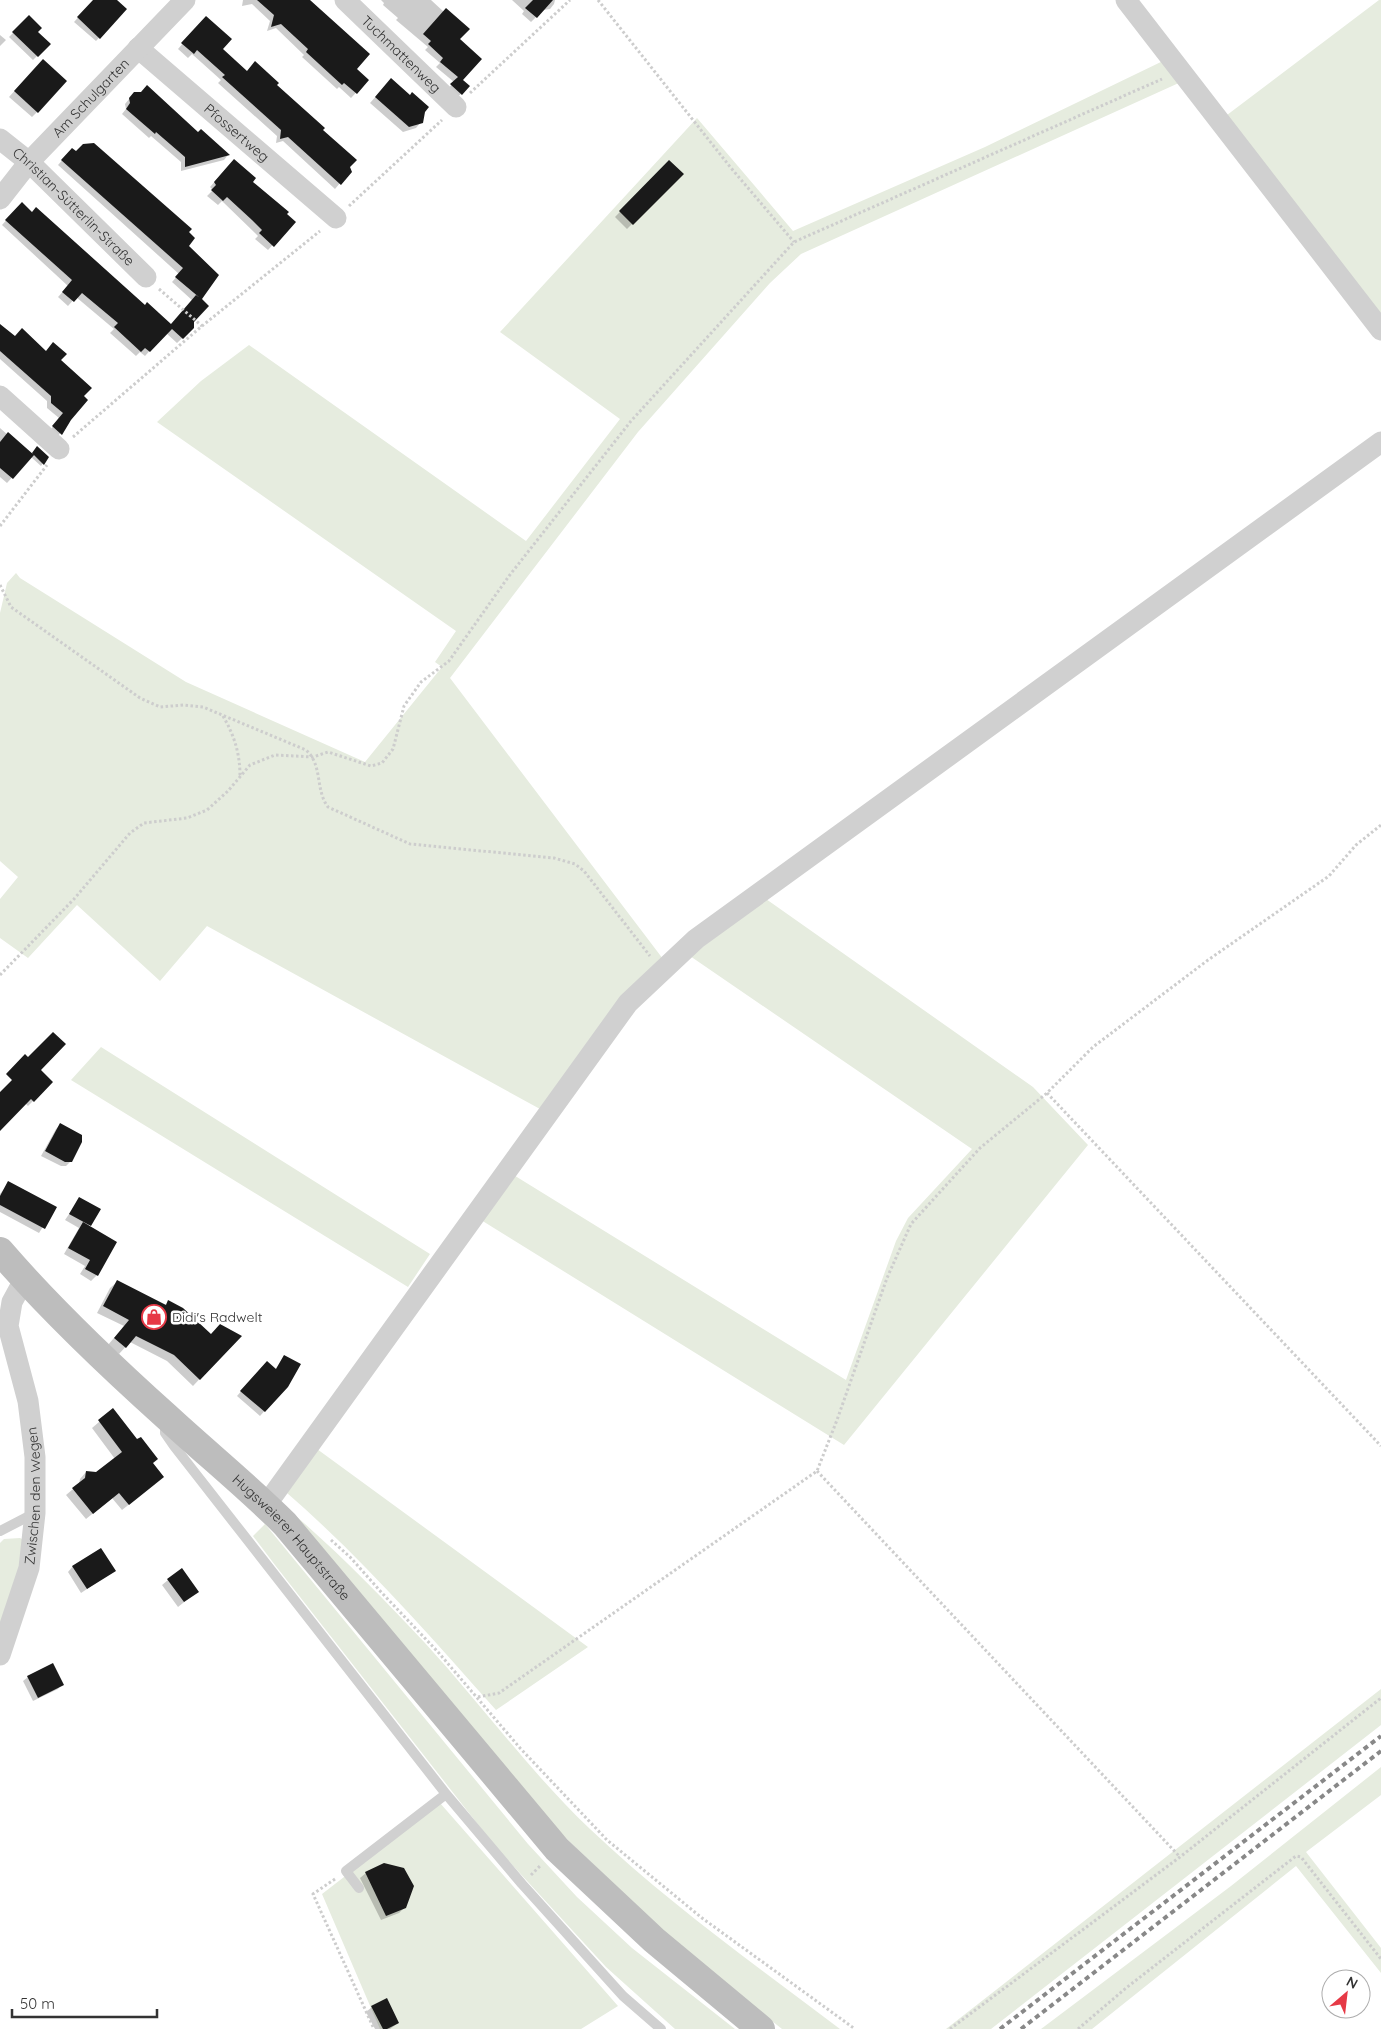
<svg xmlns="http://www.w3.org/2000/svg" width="1381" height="2029" font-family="Quicksand,sans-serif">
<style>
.green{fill:#e6ecdf}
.shadow{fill:#0003}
.building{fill:#1a1a1a}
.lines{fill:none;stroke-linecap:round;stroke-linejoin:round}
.path{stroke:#cdcdcd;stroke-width:3;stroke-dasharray:2.5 2.5;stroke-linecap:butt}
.lane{stroke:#d0d0d0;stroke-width:10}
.street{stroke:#d0d0d0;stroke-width:21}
.secondary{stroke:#bdbdbd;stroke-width:28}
.rail{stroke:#888;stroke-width:4;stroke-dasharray:5 4;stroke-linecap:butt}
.labels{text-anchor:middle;stroke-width:5;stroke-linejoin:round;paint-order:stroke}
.street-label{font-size:14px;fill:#333;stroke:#fff}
.poi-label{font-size:14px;fill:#333;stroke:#fff;text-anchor:start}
</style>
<rect width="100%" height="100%" fill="#fff"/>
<path class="green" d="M1379 0H1381V317L1227 115Z
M1165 60 1181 82 801 254 770 283 638 432 450 678 663 959 540 1109 207 926 160 981 77 905 28 958 0 938V899L18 877 0 861V613L7 583 16 573 20 578 186 682 365 762 442 667 435 662 456 631 157 422 201 381 249 345 526 541 620 419 500 332 697 118 793 231 985 147Z
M766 899 1033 1087 1088 1145 844 1445 481 1220 512 1174 846 1380 896 1241 908 1218 972 1149 690 956Z
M101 1047 430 1254 408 1287 71 1080Z
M317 1449 588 1647 496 1710C429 1635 363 1559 287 1493Z
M289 1510C337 1551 382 1597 425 1643 481 1704 530 1772 590 1829 667 1902 755 1965 840 2029H782L685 1952 547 1820Z
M265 1524 528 1844 577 1897 632 1948 735 2029H675L606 1967 494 1845 275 1565 253 1536Z
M20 1538 26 1541 0 1639V1543L4 1539Z
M1381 1689V1725L991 2029H946Z
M1381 1767V1795L1306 1852 1381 1948V1973L1296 1866 1092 2029H1041L1231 1886Z
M440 1803 618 2006 581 2029H380L322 1894Z"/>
<path class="shadow" d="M94 0H116L126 9 96 41 74 22Z
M243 0H308L355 69 367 81 351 98 339 87 337 89 302 57 304 55 276 28 267 31 270 21 252 4 242 6Z
M381 0H431L444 12 458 39 462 80 468 86 456 99 447 90 454 82 436 67 440 63 425 50 428 47 396 20 398 18 383 5 384 3Z
M512 0H555L554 4 550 9 543 10 531 22 522 14 524 11Z
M29 17 36 32 49 44 33 60 9 37Z
M201 22 221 49 247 72 275 85 349 167 350 171 335 189 283 141 276 143 277 136 218 83 221 80 192 54 188 58 178 49Z
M0 35 6 40 0 46Z
M37 66V112L32 117 9 97Z
M386 85 423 112 421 122 416 128 403 132 370 103Z
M134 93 198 133 228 155 224 160 181 171V162L151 136 149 138 122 114 126 109 125 104Z
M72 149 187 233V246L218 276 200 300 193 322V328L177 343 166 333 145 356 140 352 136 356 110 333 114 329 76 297 68 306 58 297 68 286 2 225 17 208 171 325 193 301 172 282 179 274 58 165Z
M669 162 682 174 627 229 615 217Z
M229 165 251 182 294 222 268 250 255 239 258 236 222 201 218 205 207 196 213 190 210 187Z
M0 326 15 338 60 360 70 419 56 439 49 432 59 418 47 408V401L0 359Z
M0 428 31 455 37 448 47 457 41 466 31 457 7 483 0 477Z
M52 1082 28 1106 25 1103 0 1128V1094Z
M60 1125 71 1161 66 1166H61L41 1156 56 1129Z
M9 1182 55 1208 39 1233 0 1212V1194Z
M80 1198 99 1209 88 1227 116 1242 97 1275 91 1281 80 1274 85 1266 64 1254 79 1228 65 1220Z
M117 1282 164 1306 168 1302 211 1336H240L193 1386 167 1361 130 1342 119 1354 108 1345 124 1326 97 1313 110 1288Z
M284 1356 287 1386 260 1416 237 1396 262 1367 275 1370Z
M113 1410 152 1464 155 1484 122 1510 112 1498 86 1519 66 1495 79 1484 80 1479 86 1472 96 1474 115 1459 92 1428Z
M73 1566 114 1571 81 1593 68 1572Z
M168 1580 198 1591 178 1607 162 1585Z
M28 1677 62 1684 58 1689 33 1701 23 1681Z
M366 1873 405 1907 399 1913 381 1920 360 1878Z
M372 2007 398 2023 390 2029H375L366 2012Z"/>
<path class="building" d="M93 0H117L127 9 100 39 77 17Z
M257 0H310L370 54 357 69 369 80 357 94 344 83 342 85 306 52 308 49 281 24 271 27 274 15Z
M533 0H553L537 18 525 8Z
M446 8 470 29 460 39 482 59 463 80 470 86 462 95 450 84 458 77 440 62 443 58 428 44 431 41 423 34Z
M29 15 42 28 38 32 51 44 38 57 12 32Z
M206 16 232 39 223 49 247 71 255 61 279 83 277 85 325 128 323 130 357 160 350 167 352 172 341 185 288 137 280 139 281 130 222 77 225 75 197 50 194 54 181 43Z
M43 59 67 81 38 113 14 91Z
M391 78 410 95 412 92 429 107 425 112 423 123 409 127 375 97Z
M147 85 198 132 201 129 230 155 185 167V157L156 132 155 134 126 109 130 103 129 98 134 92H141Z
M94 143 192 229 189 232 195 238 189 246 219 275 202 299 209 306 194 322V328L183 339 172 329 150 352 145 348 141 352 114 327 118 323 82 293 74 302 62 292 72 280 5 220 22 202 32 212 36 207 145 305 147 302 171 324 196 295 200 298 175 277 183 268 61 160 72 148 76 151 83 144Z
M234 159 256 178 253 182 289 212 287 214 296 222 274 247 259 233 262 230 252 220 227 197 223 201 211 190 216 185 214 182Z
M669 160 684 174 633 225 619 211Z
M0 324 15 336 22 328 46 351 53 342 67 354 61 360 92 388 84 396 88 400 71 420 62 435 52 426 63 413 51 403V396L0 351Z
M8 432 34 455 13 479 0 468V442Z
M37 446 49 457 44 465 32 453Z
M53 1032 66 1044 41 1070 53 1082 34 1102 31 1099 0 1131V1092L12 1080 6 1074 25 1054 28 1057Z
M60 1123 82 1135V1142L72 1162H65L45 1151Z
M8 1181 57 1207 45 1229 0 1205V1196Z
M79 1197 101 1209 91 1226 69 1214Z
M83 1222 117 1242 98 1276 85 1269 90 1260 68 1248Z
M117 1280 166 1305 168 1300 183 1308 211 1334 220 1324 242 1336 200 1380 174 1355 136 1336 126 1348 114 1338 129 1320 103 1306Z
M284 1355 301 1364 288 1387 265 1412 240 1391 267 1361 276 1369Z
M113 1408 137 1439 141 1437 158 1459 153 1463 164 1477 129 1505 119 1493 93 1514 72 1488 85 1478 86 1471 96 1472 122 1452 98 1420Z
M101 1548 116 1571 87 1589 72 1566Z
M182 1568 199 1592 184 1602 167 1579Z
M53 1663 64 1685 38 1698 27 1676Z
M384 1863 404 1868 414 1886 406 1908 386 1916 365 1872Z
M387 1998 399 2023 387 2029H383L371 2006Z"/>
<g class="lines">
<path class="path" d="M598 0 731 168 794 242
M470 93 570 0
M349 206 442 120
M159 289 202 326
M73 437 202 326 320 231
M0 526 47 465
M0 585 11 607 140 698 160 707 184 705 203 707 306 750C323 765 315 790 328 807L410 844 554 858 575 864 584 871 650 956
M223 716C234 735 240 753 240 776
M0 975 74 899 130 833 144 823 187 818 207 810 228 791 250 765 275 755 313 757 328 752 371 766 382 763 393 749 404 706 421 682 449 661 509 576 631 421 794 242 1162 79
M1047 1093 1381 1446
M817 1471 1180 1857
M331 1540 350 1557 382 1593 438 1652 520 1748 607 1840 702 1918 855 2029
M478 1697 499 1693 817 1471 837 1420 887 1278 911 1224 980 1148 1047 1093 1093 1047 1208 960 1329 876 1356 845 1381 825
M531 1875 541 1865
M335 1879 313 1894 374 2029
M950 2029 1180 1857 1381 1698
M1078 2029 1126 1988 1296 1856 1301 1857 1381 1959"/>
<path class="lane" d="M165 1423V1433L174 1446 446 1794 522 1884 623 1996 661 2029
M0 1531 35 1513
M359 1888 346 1871 446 1794"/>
<g class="street">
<path id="s1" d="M345 0 456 107"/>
<path d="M1126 0 1381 330"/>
<path id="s2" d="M138 48 336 218"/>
<path id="s3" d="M0 139 29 162 146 277"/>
<path id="s4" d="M0 199 29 162 185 0"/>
<path d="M0 396 59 449"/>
<path d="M266 1505 628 1003 696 939 1381 442"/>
<path id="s5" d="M0 1655 29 1568 35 1513V1457L28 1401 8 1326 12 1302 24 1280"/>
</g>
<path class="secondary" id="s6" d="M0 1251C51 1310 109 1365 167 1417 206 1453 248 1487 285 1524L557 1849 654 1940 761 2029"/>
<path class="rail" d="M1000 2029 1381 1736
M1021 2029 1381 1751"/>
</g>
<defs>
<symbol id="shop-ring" viewBox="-11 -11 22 22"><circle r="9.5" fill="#fff" stroke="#e63946" stroke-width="1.5"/><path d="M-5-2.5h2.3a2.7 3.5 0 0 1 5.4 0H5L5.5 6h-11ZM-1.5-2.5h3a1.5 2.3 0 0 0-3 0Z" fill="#e63946"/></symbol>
</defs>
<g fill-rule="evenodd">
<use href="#shop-ring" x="140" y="1303" width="28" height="28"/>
</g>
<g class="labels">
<g class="street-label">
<text dy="5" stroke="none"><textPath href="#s1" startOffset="78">Tuchmattenweg</textPath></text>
<text dy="5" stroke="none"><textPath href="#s4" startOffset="136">Am Schulgarten</textPath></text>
<text dy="5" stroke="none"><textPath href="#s2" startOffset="130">Pfossertweg</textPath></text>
<text dy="5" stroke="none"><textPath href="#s3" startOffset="100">Christian-Sütterlin-Straße</textPath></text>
<text dy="5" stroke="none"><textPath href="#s5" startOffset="164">Zwischen den Wegen</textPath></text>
<text dy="5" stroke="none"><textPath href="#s6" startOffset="409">Hugsweierer Hauptstraße</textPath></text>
</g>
<g class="poi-label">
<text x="172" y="1322">Didi's Radwelt</text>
</g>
</g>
<g transform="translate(1346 1994) rotate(28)"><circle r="24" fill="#ffffff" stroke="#adadad"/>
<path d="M0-4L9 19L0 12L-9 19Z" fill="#e63946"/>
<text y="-8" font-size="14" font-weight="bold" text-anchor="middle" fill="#333333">N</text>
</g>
<path d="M12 2009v8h145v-8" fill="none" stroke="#333333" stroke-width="2.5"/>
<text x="20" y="2009" font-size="15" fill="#333333" stroke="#ffffff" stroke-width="4" paint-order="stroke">50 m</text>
</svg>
